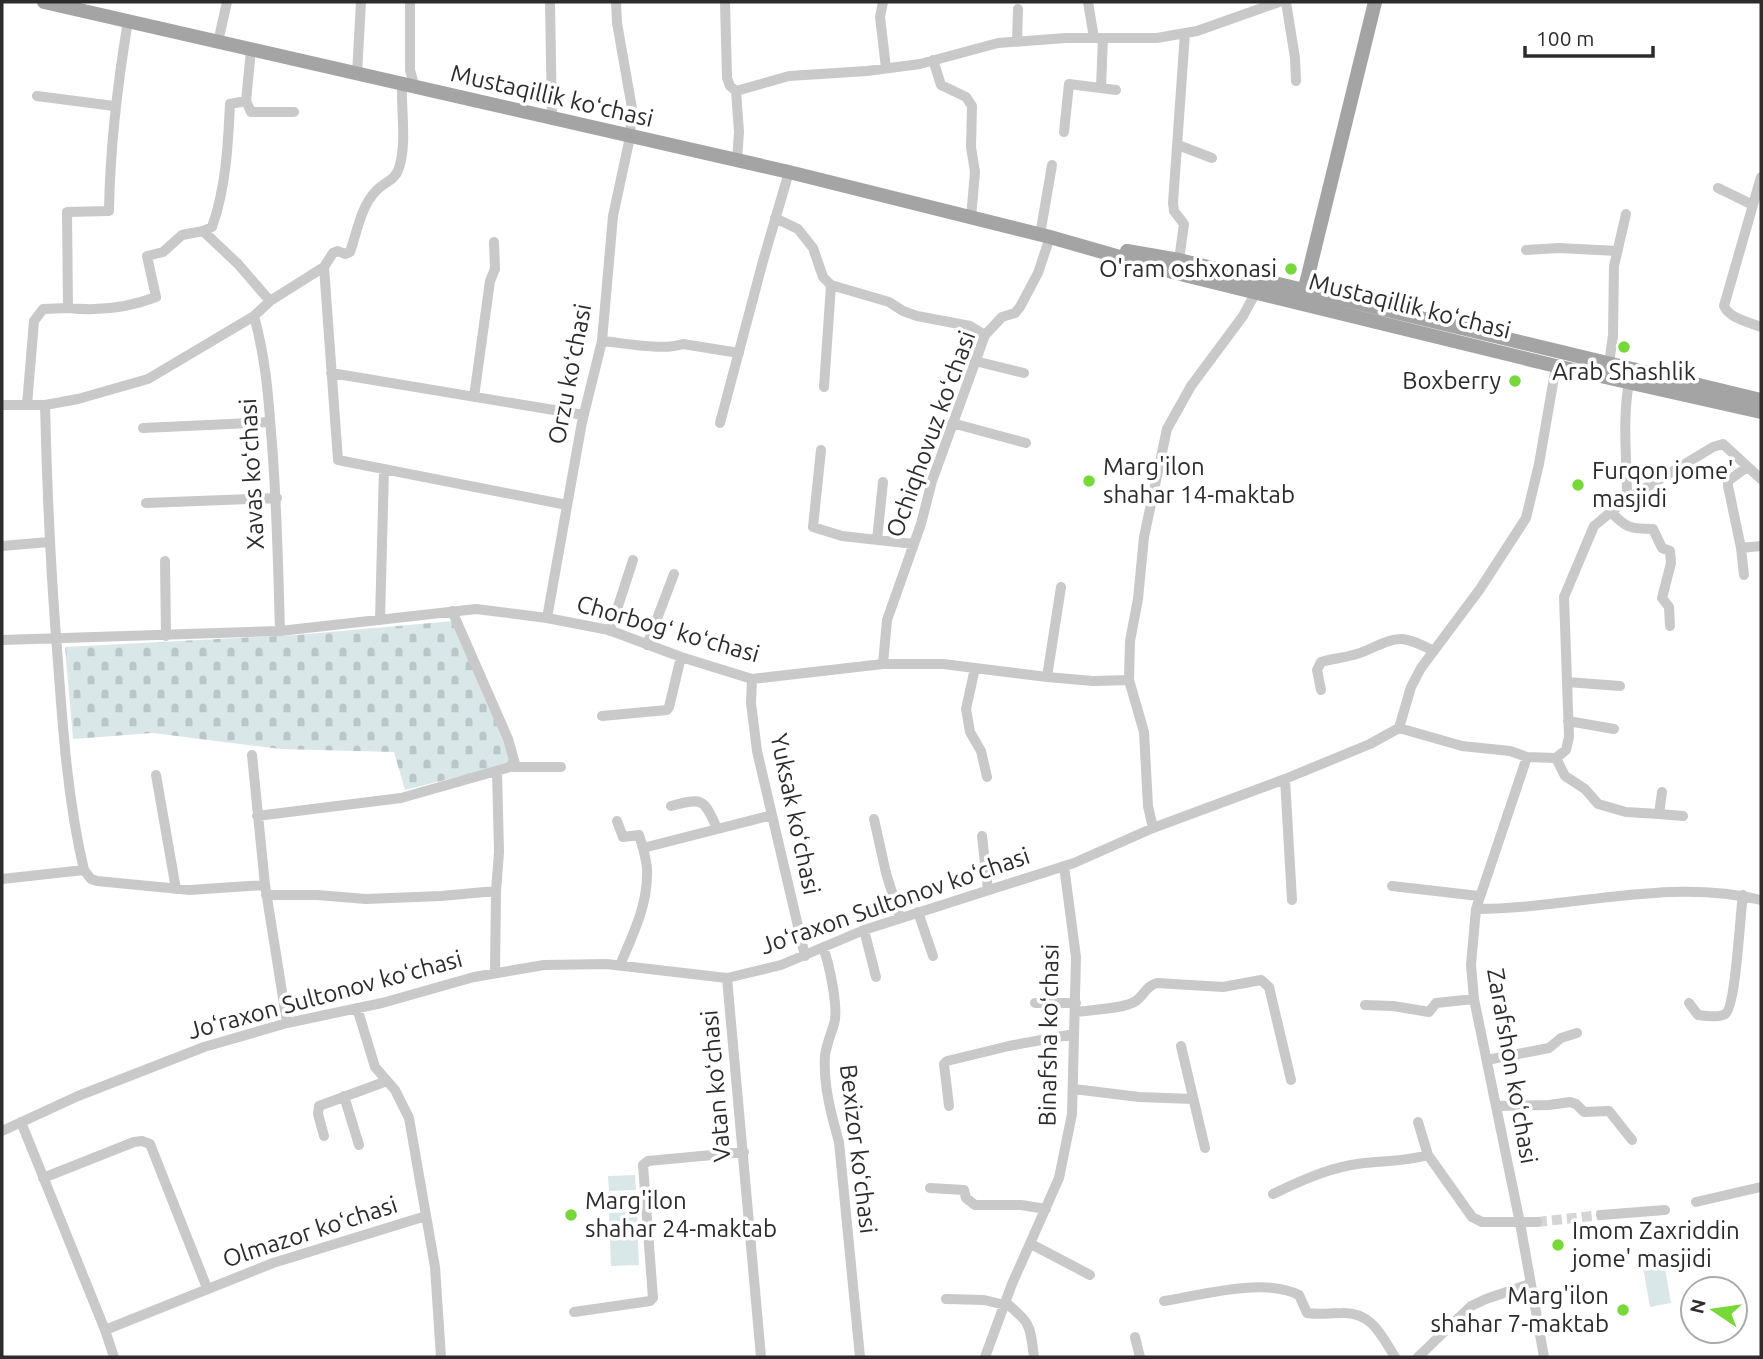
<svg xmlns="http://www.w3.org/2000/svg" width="1763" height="1359" font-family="Ubuntu,sans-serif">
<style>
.green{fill:#dae7e9}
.cemetery{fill:url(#cemetery-stones)}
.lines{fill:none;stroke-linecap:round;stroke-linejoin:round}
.minor-tunnel{stroke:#d5d5d5;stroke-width:10;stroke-dasharray:10 5;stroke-linecap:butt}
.minor{stroke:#c9c9c9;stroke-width:10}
.major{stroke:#a4a4a4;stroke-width:14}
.poi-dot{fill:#76d938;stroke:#fff;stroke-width:2.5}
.labels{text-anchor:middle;stroke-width:7;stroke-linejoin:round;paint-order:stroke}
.street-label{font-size:24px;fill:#2c2c2c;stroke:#fff}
.poi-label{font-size:24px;fill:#2c2c2c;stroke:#fff;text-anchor:start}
</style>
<defs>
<pattern id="cemetery-stones" width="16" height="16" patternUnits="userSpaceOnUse" patternTransform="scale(1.75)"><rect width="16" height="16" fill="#dae7e9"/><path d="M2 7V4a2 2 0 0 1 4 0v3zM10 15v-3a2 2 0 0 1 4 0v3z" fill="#bbc6c8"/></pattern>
</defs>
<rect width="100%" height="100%" fill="#fff"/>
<path class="green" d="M635 1175 636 1190 609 1191 608 1176Z
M637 1212 639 1265 611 1266 609 1213Z
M1664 1263 1671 1303 1650 1307 1643 1267Z"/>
<path class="cemetery" d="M453 621 513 763 405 790 394 752 281 749 153 733 73 739 65 647 297 635Z"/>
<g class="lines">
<path class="minor-tunnel" d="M1537 1222 1601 1215"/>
<path class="minor" d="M410 2V70L415 88
M550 2 552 120
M725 2 727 78 730 86 736 91
M883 2 880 17 886 68
M1088 2 1094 38
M1286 2 1295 58 1296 81
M218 42 227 2
M1017 42 1018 9
M933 60 941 85 966 97 972 106 971 147 975 172 971 218
M357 74 361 2
M1101 88 1103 38
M736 91 789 76 867 71 920 64 998 43 1066 38H1157L1197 31 1279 2
M736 91 739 132 737 160
M37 96 114 106
M246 101 251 112H294
M1064 132 1069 84 1116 90
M1178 145 1212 158
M1761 177 1724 306C1730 319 1749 322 1761 327
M1718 188 1753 205
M775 218 798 229 813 248 823 277 831 285 889 302 903 311 917 316 970 326 985 335
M203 231 212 227C226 188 228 145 230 104L246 101 251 50
M1040 235 1052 165
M1526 250 1559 248 1617 251
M324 267 338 460 567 505
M1178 267 1184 224 1174 211 1173 203 1185 33
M68 308C97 311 128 308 156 297L147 256 163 252 182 235 203 231 238 264 270 301
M254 316C265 356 268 391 271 432 277 499 278 565 280 631
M602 341C624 343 663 351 683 344L739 353
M975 361 1024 373
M1609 364 1613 335 1614 266 1626 214
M331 373 584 415
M824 387 831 285
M474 397 490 281 495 269 494 242
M2 405H45L78 399 148 379 254 316 270 301 324 267 333 253 338 251 345 254 350 252C357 232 361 206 376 191 384 182 395 181 399 168 407 143 401 111 402 85
M27 405 34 321 43 309 68 308 67 212 109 211C110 145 117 87 128 21
M45 405C47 491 51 577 58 662 63 732 68 802 84 870
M720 423 763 261 789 172
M952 423 1026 443
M143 428 270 422
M821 450 813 527 842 536 914 544
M1747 467 1728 481V486L1741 548 1761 546
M1627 499 1713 447 1723 444 1761 479
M146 503 277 498
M1610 511C1626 528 1630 529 1653 529L1662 548 1670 551 1671 563 1662 598 1669 607 1670 626
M877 540 883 482
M2 546 49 542
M1741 548 1744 575
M165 561 166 636
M452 611 508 739 516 767
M547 618 582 422 602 341 613 216 630 137 632 108 617 23 616 2
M380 620 384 469
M610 631 633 560
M2 640 280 631 476 609 547 618 609 630 681 657 752 679 883 664H943L1047 677 1093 681 1129 680
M647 645 674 574
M883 664 887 620 921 524 932 481 985 335 1002 317 1015 313 1020 307 1038 273 1050 237
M975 668 966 709 970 732 981 751 987 777
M1047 677 1061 587
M752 679 751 703 757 751 805 956
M1567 682 1620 686
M1321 690 1317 670 1321 662C1335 658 1352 657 1365 651 1399 636 1400 634 1434 651
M602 716 667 710 669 707 681 657
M1568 721 1614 729
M1399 728 1462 746 1510 751 1527 757 1556 758 1566 750 1569 737 1564 597 1594 526 1627 499C1627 458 1622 421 1629 382
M252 755 265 885 287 1023
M1527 757 1476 909 1471 965 1474 999 1520 1223 1544 1357
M1556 758 1565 776 1585 789 1598 804 1626 812 1659 814 1662 792
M156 775 176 889
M1285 779 1292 900
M671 806C704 797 703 799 717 828
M1659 814 1683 816
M257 816 401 798 510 767H561
M874 819 886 873 900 918
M617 821 623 837 639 835 643 848
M1153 828 1148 806 1144 732 1129 680 1130 641 1138 599 1144 537 1167 429 1191 386 1243 316 1256 292
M982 836 988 890
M2 879 84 870 91 879 97 881 190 890 265 885
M1392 886 1479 896
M266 895H317L366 899 441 896 496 891
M1476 909C1571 909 1667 877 1761 900
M918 912 933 956
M864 930 876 977
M823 948C829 962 839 1009 834 1024 831 1034 827 1043 825 1055 823 1084 831 1114 839 1142L860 1357
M620 965C632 936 647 907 647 875 648 866 645 857 643 848L772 815
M495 973 496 891 499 852 497 771
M727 978 761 1357
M1035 1003H1076
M1689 1003 1698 1015C1705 1016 1719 1018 1725 1014 1736 1008 1740 913 1743 895
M1365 1005 1393 1006 1429 1012 1436 1003 1474 999
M357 1008 375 1067 395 1090 409 1118 435 1267 441 1357
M1075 1012C1091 1010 1124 1009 1136 1001 1145 994 1146 986 1157 983L1223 987 1261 980 1269 987 1291 1080
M1181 1046 1205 1148
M1487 1060 1549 1048 1561 1038 1577 1033
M1074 1089 1139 1097 1193 1099
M344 1096 359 1145
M949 1106 944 1064 947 1061 1009 1046 1074 1034
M1496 1106 1549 1105 1570 1102 1576 1104 1584 1112 1609 1111 1632 1140
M21 1122 105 1330 114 1357
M1418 1122 1428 1155 1472 1217 1482 1222H1537
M2 1131 78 1096 204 1047 287 1023 382 1003 474 977 544 965 606 964 727 978 781 965 864 930 1074 863 1153 828 1285 779 1370 744 1399 728 1411 687 1421 668 1480 589 1526 518 1539 464 1556 366
M324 1136 318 1114 319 1106 387 1081
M43 1178 134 1142 142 1141 150 1144 207 1288
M930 1188 964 1190 966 1198 975 1205H1021L1046 1209
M1273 1194C1298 1182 1324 1170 1351 1165 1377 1160 1400 1163 1428 1155
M1696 1202 1761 1187
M1601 1215 1665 1210
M1031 1244 1090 1275
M946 1299 984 1300 1005 1305
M1164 1301C1202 1295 1264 1277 1299 1295L1307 1313C1319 1315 1330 1313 1342 1313 1372 1312 1381 1335 1395 1357
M1005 1302C1031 1323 1030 1325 1034 1357
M574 1312 650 1301 653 1298 643 1165 648 1161 744 1152
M105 1330 273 1263 426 1216
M1135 1337 1140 1357
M985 1357 1012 1284 1059 1178 1072 1114 1076 957 1064 866
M1418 1357 1471 1306 1486 1299 1530 1284"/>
<path class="major" d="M44 2 789 172 1050 237 1176 273 1556 366 1761 412
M1127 251 1179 260 1761 400
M1303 296 1375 2"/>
</g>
<g class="poi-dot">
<circle cx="1291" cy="269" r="7"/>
<circle cx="1624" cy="347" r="7"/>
<circle cx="1515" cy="381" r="7"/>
<circle cx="1089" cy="481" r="7"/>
<circle cx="1578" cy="485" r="7"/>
<circle cx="571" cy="1215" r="7"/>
<circle cx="1558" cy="1245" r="7"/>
<circle cx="1623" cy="1310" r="7"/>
</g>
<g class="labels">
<g class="street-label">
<text transform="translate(552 96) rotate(13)" y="8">Mustaqillik koʻchasi</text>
<text transform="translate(1410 306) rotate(14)" y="8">Mustaqillik koʻchasi</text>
<text transform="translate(570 374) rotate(-79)" y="8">Orzu koʻchasi</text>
<text transform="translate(931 434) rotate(-70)" y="8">Ochiqhovuz koʻchasi</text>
<text transform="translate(252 474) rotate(-93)" y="8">Xavas koʻchasi</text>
<text transform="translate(668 629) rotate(16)" y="8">Chorbogʻ koʻchasi</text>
<text transform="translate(795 814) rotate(78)" y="8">Yuksak koʻchasi</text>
<text transform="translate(895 901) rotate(-19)" y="8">Joʻraxon Sultonov koʻchasi</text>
<text transform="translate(325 995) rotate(-15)" y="8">Joʻraxon Sultonov koʻchasi</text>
<text transform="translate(1049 1035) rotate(-89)" y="8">Binafsha koʻchasi</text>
<text transform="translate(1512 1066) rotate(80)" y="8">Zarafshon koʻchasi</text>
<text transform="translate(716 1086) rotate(-95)" y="8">Vatan koʻchasi</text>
<text transform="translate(858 1149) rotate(83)" y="8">Bexizor koʻchasi</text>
<text transform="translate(310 1232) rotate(-18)" y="8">Olmazor koʻchasi</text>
</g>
<g class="poi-label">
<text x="1277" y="277" text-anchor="end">O'ram oshxonasi</text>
<text x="1624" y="380" text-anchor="middle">Arab Shashlik</text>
<text x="1501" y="389" text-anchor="end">Boxberry</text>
<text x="1103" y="475">Marg'ilon<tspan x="1103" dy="28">shahar 14-maktab</tspan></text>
<text x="1592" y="479">Furqon jome'<tspan x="1592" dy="28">masjidi</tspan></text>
<text x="585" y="1209">Marg'ilon<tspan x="585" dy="28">shahar 24-maktab</tspan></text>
<text x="1572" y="1239">Imom Zaxriddin<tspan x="1572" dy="28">jome' masjidi</tspan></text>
<text x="1609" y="1304" text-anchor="end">Marg'ilon<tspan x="1609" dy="28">shahar 7-maktab</tspan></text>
</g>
</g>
<rect width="1763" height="1359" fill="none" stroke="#2c2c2c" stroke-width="7"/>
<g transform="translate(1714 1310) rotate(283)"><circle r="33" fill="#ffffff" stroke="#ababab" stroke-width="2"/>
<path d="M0-5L12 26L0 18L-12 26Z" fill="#76d938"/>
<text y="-10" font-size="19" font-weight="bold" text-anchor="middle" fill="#2c2c2c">N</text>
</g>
<path d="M1525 46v10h128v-10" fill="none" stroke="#2c2c2c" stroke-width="3.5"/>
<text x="1536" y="46" font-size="21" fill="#2c2c2c" stroke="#ffffff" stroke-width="5" paint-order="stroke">100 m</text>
</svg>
